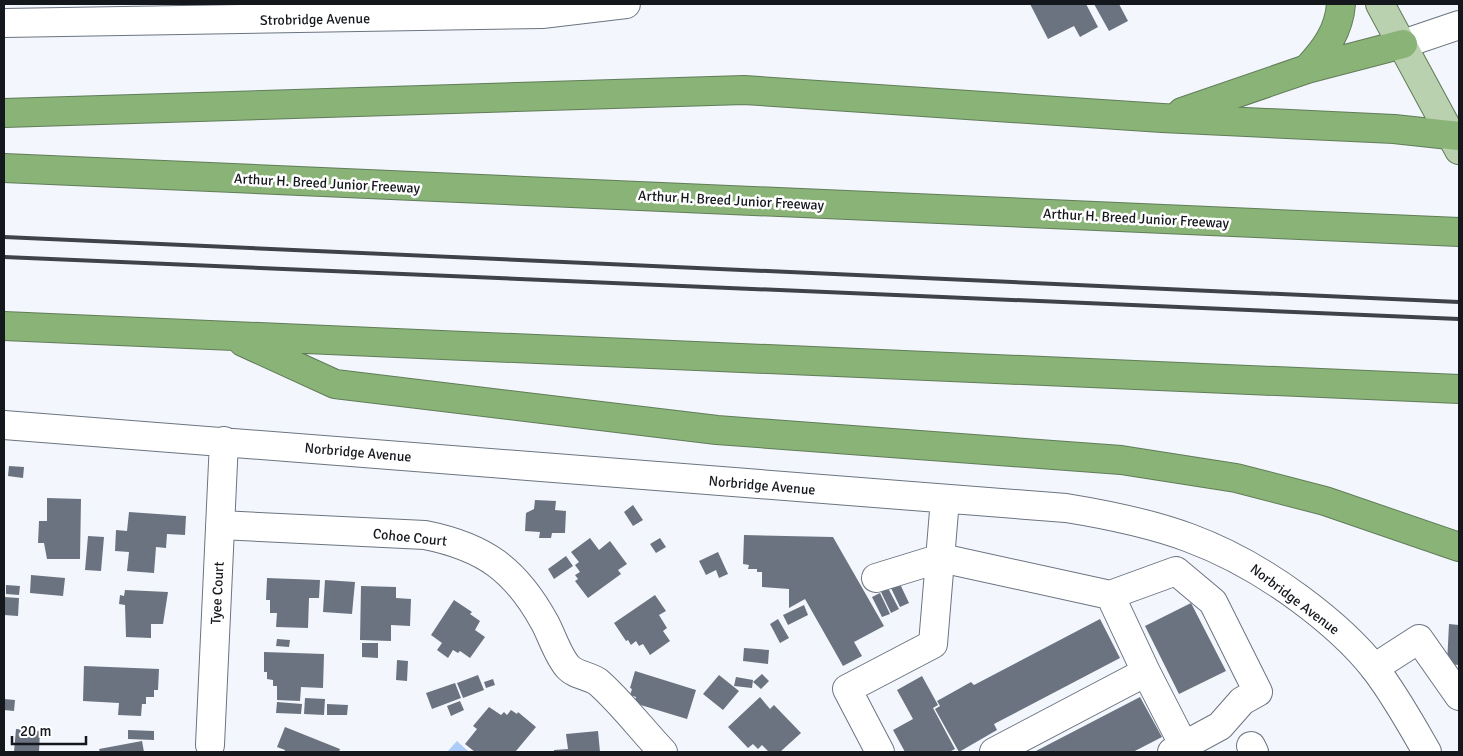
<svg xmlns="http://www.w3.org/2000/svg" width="1463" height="756" font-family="Signika,sans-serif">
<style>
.water{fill:#adccf8}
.building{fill:#6a737f}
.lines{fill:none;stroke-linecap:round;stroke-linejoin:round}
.minor-casing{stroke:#6b7480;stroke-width:30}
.major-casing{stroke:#617c58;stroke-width:30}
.highway-casing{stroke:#617c58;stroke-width:30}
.minor{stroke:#fff;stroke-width:28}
.major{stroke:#b9d1ae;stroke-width:28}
.highway{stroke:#8ab378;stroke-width:28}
.rail{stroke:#3f4247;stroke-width:4}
.labels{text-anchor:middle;stroke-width:5;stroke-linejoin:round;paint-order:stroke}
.street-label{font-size:14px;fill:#14171c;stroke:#fff}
</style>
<rect width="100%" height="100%" fill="#f3f7fd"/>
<path class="water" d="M457 741 469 752H447Z"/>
<path class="building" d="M1030 4H1086L1098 27 1080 37 1074 26 1048 39Z
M1094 4H1119L1128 21 1109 31Z
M9 466 24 467 23 478 8 476Z
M47 498 81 499 80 559H47L44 543H38L39 521H47Z
M535 500 556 501 555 510 566 511 565 533H552L551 538H539L540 532 525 531 526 513 534 509Z
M633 505 643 520 633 526 624 512Z
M129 512 186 516 185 535 167 534 166 548 156 547 154 573 127 571 129 552 115 551 116 530 127 531Z
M744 535 833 537 884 626 854 642 862 656 843 666 805 599 789 608V589L762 587V572H757V569H748L749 565 743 564Z
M88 536 104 537 101 571 85 570Z
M590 538 599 550 610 541 627 564 618 570 621 574 588 598 575 581 578 579 575 575 580 572 575 565 579 562 571 552Z
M660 538 666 547 656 553 650 544Z
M718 552 728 574 719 578 716 570 706 575 699 561Z
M566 556 573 566 554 579 548 569Z
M31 575 65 578 63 596 30 593Z
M267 578 320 580 319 598H309L308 628 276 627 277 613H270V600H266Z
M325 580 355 582 352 614 323 612Z
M900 584 909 603 900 607 891 588Z
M6 585 20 586 19 595 6 594Z
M361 586 396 587V598L411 599 410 626 391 625V641L360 640Z
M888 588 899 609 891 613 881 592Z
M125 590 168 592 163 624H151V638L126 637 125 605 119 604 120 595 124 596Z
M880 593 890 614 882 617 872 597Z
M655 595 666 611 659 615 667 628 663 631 670 641 650 655 643 644 639 646 636 641 631 645 628 640 626 641 614 623Z
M4 597 19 598 18 616 4 615Z
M454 600 472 612 470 614 480 621 475 630 485 637 470 658 460 651 458 653 453 650 448 658 437 650 442 643 431 635Z
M1191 603 1226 671 1179 694 1145 626Z
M804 605 808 615 788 625 783 615Z
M778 619 789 638 780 643 770 624Z
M1100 619 1120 658 994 724 997 730 959 752 935 709 940 706 937 701 971 682 974 685Z
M1449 624 1459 625V665L1447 664Z
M277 639 290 640 289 647 276 646Z
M362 643H378V658L362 657Z
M744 648 769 650 768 664 743 661Z
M264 652 324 654 323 688 301 687 300 701 277 700V686H273V680L267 679V672H264Z
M397 660 408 661 407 681 396 680Z
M84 666 159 669 158 690H154V697H146V704H142L141 716 118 715 119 703 83 701Z
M635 671 696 690 687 719 634 703 636 697 630 695 632 689 630 688Z
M762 674 769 681 761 689 753 682Z
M478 675 484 690 463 698 457 683Z
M719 675 739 691 723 710 703 694Z
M922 676 938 705 933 708 955 749 949 752H905L893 730 913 719 897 690Z
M736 677 753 680 752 688 734 686Z
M493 679 495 685 486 688 484 682Z
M455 683 461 698 432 709 426 693Z
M760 697 770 709 774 705 801 733 780 752H769L762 745 758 749 753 744 748 748 728 727Z
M1140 697 1162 737 1133 752H1034Z
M305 698 325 699 324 715 304 714Z
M4 699 15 700 14 711 4 710Z
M460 701 464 710 451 716 447 706Z
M277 702 302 704 301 714 276 713Z
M327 704 348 705 347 715H327Z
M489 707 501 715 504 712 507 715 511 710 517 714 518 712 536 727 516 751 518 752H475L465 744 477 729 473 726Z
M285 727 340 749 339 752H284L285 750 277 747Z
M16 729 40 731 39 752H14Z
M128 730 154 731V740L128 739Z
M598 731 600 752H554V750L568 749 566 734Z
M142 741 144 752H100L99 749Z"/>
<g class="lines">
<defs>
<path id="minor" d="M4 23 542 14 626 4
M1403 44 1459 25
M4 425 1066 508C1159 523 1223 542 1300 599 1327 619 1354 642 1375 669 1395 695 1411 724 1427 752
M220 525 425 535C485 547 516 570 545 623 552 636 558 656 568 667 575 675 590 676 598 682 620 701 643 731 663 752
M876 578 941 558 1110 595 1176 571 1213 602 1258 692 1242 701 1220 726 1172 752
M1110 595 1146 672 1184 746
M1374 668 1419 639 1459 696
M210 745 224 441
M1251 746 1254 752
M880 752 847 689 933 644 945 499
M994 752 1146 672"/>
<path id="major" d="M1380 4 1459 150"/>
<path id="highway" d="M1307 69C1325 50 1339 31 1341 4
M1182 112 1307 69 1403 44
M4 113 744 90 1162 118 1394 129 1459 136
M4 168 1459 232
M4 326 1459 389
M243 342 335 384 717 430 1121 460 1236 478 1325 501 1459 547"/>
</defs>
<use href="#minor" class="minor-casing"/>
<use href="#major" class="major-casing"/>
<use href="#highway" class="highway-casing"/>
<use href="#minor" class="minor"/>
<use href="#major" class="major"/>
<use href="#highway" class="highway"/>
<path class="rail" d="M4 237 1459 302
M4 257 1459 319"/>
</g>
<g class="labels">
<g class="street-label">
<text transform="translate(315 19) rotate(-1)" y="5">Strobridge Avenue</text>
<text transform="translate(327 183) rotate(3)" y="5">Arthur H. Breed Junior Freeway</text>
<text transform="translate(731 200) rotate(3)" y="5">Arthur H. Breed Junior Freeway</text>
<text transform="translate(1136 218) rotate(3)" y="5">Arthur H. Breed Junior Freeway</text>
<text transform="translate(358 452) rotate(5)" y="5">Norbridge Avenue</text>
<text transform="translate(762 485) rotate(5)" y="5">Norbridge Avenue</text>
<text transform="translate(410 537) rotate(6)" y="5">Cohoe Court</text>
<text transform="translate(217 593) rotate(-87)" y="5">Tyee Court</text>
<text transform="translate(1295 599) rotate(37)" y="5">Norbridge Avenue</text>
</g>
</g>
<rect width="1463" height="756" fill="none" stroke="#14171c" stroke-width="10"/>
<path d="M12 736v8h74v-8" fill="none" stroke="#14171c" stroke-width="2.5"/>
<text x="20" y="736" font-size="15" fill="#14171c" stroke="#ffffff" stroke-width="4" paint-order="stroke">20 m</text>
</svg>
